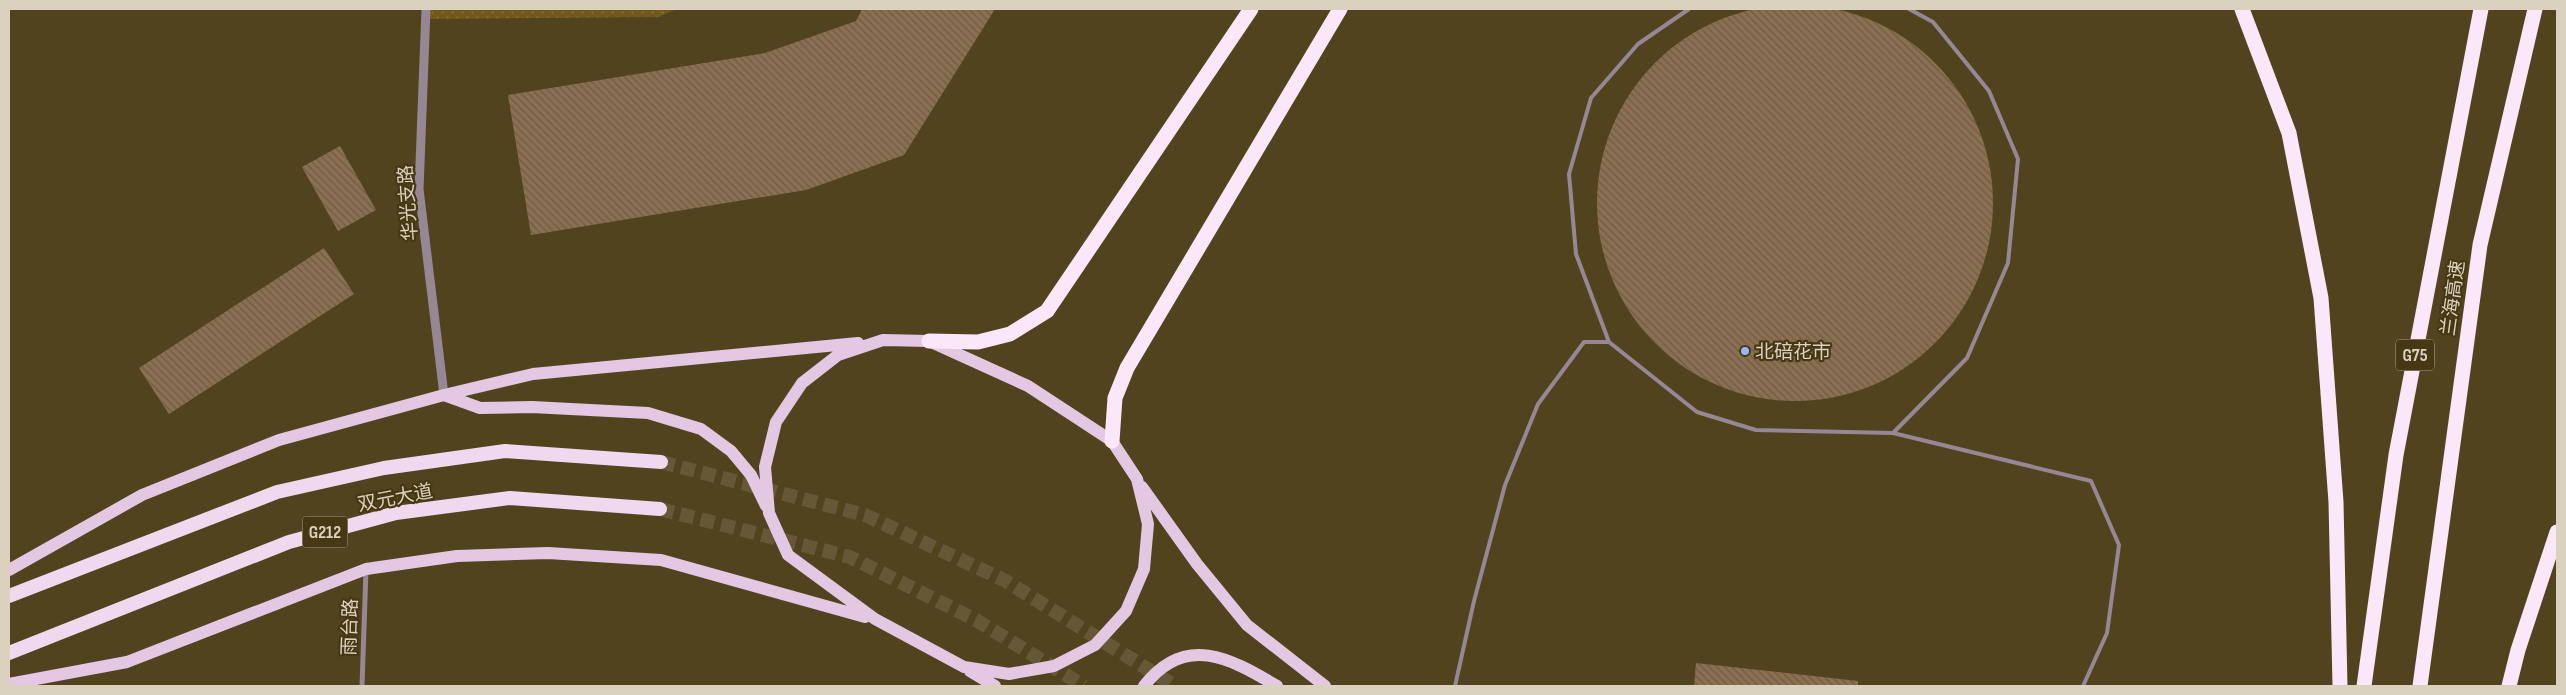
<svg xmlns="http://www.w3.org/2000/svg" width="2566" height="695" font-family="'Sofia Sans Condensed','Noto Sans SC',sans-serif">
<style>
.green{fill:url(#green-dots)}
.building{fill:url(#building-back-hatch)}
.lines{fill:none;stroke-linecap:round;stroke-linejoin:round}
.trunk-tunnel{stroke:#665837;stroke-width:14;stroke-dasharray:14 7;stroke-linecap:butt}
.service{stroke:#958794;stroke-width:4}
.minor{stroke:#958794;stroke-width:5}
.tertiary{stroke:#958794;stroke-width:9}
.primary{stroke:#e4c8e3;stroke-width:12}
.trunk{stroke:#f0d8ee;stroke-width:14}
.motorway{stroke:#fbe7fa;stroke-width:15}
.poi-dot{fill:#99b5fd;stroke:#473814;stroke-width:2}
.labels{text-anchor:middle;stroke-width:4.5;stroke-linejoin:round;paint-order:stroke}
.shield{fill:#473814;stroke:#aea38b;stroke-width:1}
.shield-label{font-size:18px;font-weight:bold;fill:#dad1be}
.street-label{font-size:19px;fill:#dad1be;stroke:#473814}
.poi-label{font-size:19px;fill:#dad1be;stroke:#473814;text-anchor:start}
</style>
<defs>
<pattern id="green-dots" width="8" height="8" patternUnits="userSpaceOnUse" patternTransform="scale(1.25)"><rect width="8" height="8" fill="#71591c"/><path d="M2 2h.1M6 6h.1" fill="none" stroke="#85703b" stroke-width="1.8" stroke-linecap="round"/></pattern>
<pattern id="building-back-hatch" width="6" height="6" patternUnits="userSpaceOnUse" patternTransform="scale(1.25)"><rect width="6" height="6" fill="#8b6f51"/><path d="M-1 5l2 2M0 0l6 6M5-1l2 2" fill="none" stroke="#6d5c47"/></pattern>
</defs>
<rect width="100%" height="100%" fill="#52431f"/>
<path class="green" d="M426 9H677L658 17 426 19Z"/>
<path class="building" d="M1597 203a198 198 0 1 1 396 0a198 198 0 1 1-396 0Z
M862 9H995L904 155 806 190 531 235 508 95 765 53 856 21Z
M340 146 376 210 338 231 302 167Z
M324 248 354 294 169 414 139 368Z
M1696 663 1858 681V686H1694Z"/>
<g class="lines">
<path class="trunk-tunnel" d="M661 462 865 515 1004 580 1175 686
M660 509 850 557 976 620 1084 686"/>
<path class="service" d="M1609 342 1576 254 1569 174 1591 98 1638 44 1689 9
M1893 433 1967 358 2008 263 2018 159 1989 91 1933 22 1909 9
M1455 686 1474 601 1505 485 1538 404 1584 342H1609L1697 412 1756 430 1893 433 2091 481 2119 545 2107 633 2083 686"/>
<path class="minor" d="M362 686 366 570"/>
<path class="tertiary" d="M426 9 419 189 444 395"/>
<path class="primary" d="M883 340 929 341 1028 386 1112 441 1137 479 1148 524 1144 569 1126 611 1095 645 1054 666 1009 674 964 667 875 619 788 555 769 513 765 467 776 422 802 383 838 355Z
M444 395 480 408 532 407 648 413 701 429 731 451 751 475 766 506
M1142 487 1197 564 1247 625 1325 686
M9 570 142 495 279 440 444 395 533 374 858 343
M970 671 995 686
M9 684 127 662 366 569 457 556 548 553 661 560 865 617
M1144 686C1185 633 1230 658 1277 686"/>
<path class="trunk" d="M9 596 277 492 384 468 505 451 661 462
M9 653 289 542 396 513 510 498 660 509"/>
<path class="motorway" d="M2242 9 2289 133 2321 298 2336 502 2340 686
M929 341 978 342 1010 334 1047 311 1251 9
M1112 441 1115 398 1127 368 1340 9
M2364 686 2396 455 2481 9
M2420 686 2480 245 2535 9
M2509 686 2518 650 2557 532"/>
</g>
<circle class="poi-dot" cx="1745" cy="351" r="5"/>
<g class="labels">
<g class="shield">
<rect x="2396" y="339.5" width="38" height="31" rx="4"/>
<rect x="302.5" y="516.5" width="45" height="31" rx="4"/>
</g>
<g class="shield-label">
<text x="2415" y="361">G75</text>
<text x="325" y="538">G212</text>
</g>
<g class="street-label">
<text transform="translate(407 203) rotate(-94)" y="7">华光支路</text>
<text transform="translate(2452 298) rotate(-82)" y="7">兰海高速</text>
<text transform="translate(395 497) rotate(-11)" y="7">双元大道</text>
<text transform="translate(349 627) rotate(-88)" y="7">雨台路</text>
</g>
<g class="poi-label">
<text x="1755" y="358">北碚花市</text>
</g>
</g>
<rect width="2566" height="695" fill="none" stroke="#dad1be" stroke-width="20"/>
</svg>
